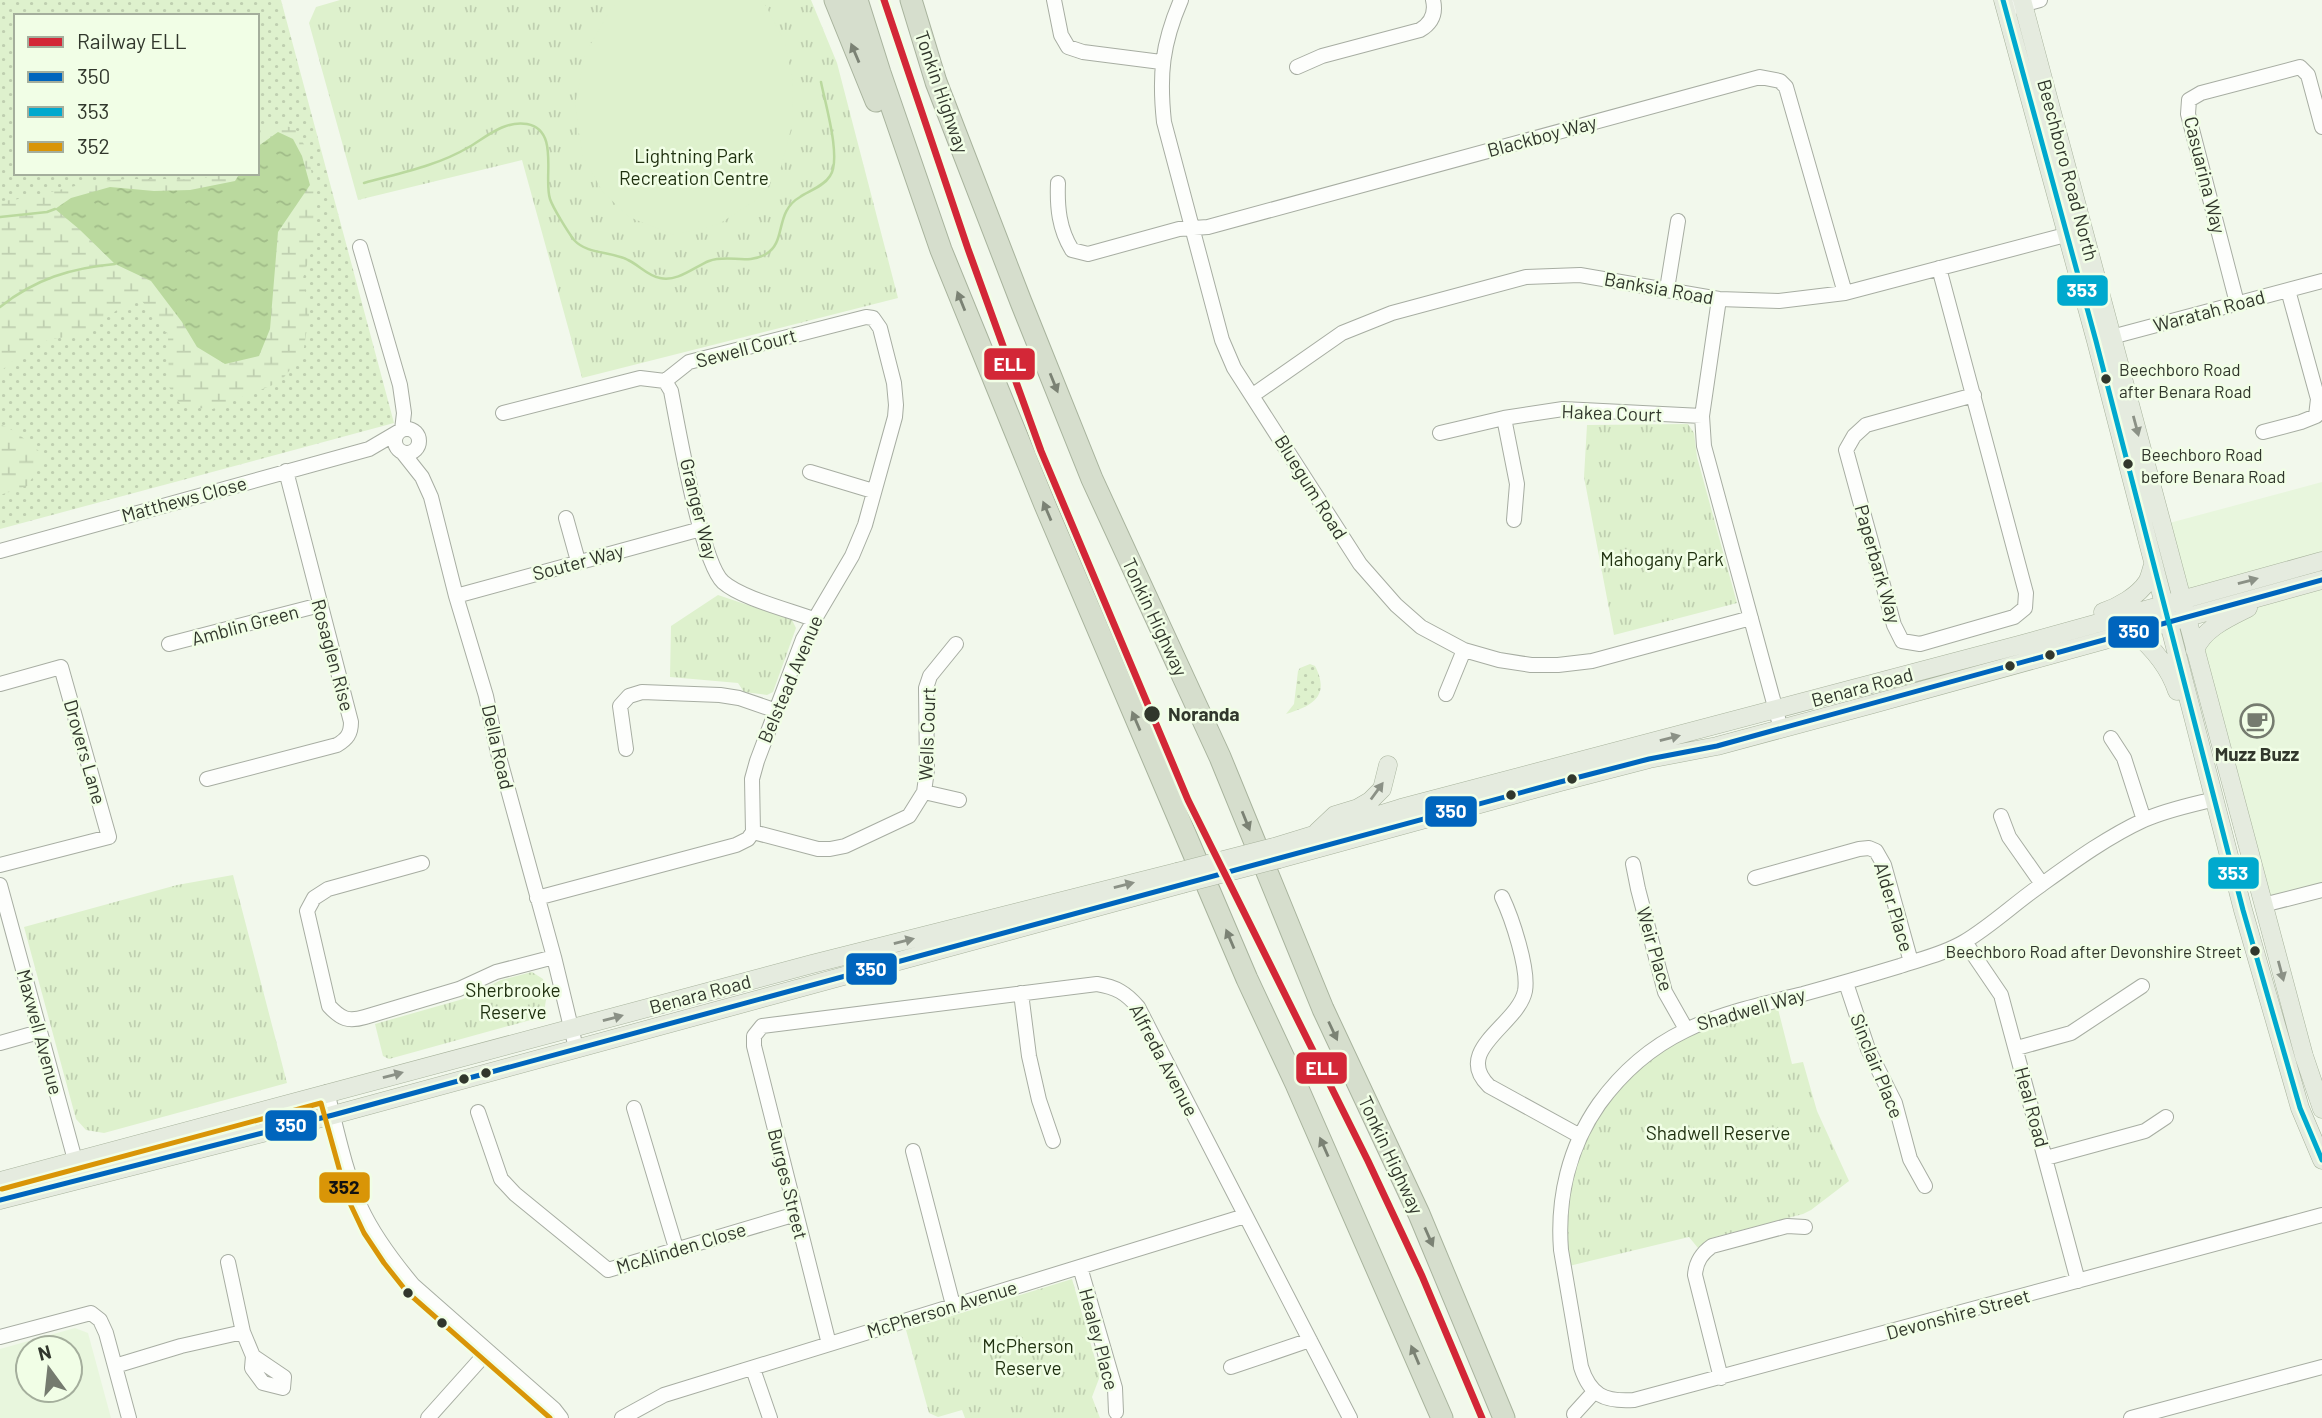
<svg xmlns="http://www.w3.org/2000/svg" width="2322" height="1418" font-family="Barlow,sans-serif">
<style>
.built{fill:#e8f6dd;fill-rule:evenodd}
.grass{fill:url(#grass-dots);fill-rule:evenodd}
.wetland{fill:url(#wetland-marsh)}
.park{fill:url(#park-tufts)}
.garden{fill:#def1cd}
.water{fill:url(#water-ripples)}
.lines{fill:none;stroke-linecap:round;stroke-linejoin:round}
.stream{stroke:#bad99e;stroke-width:2.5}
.minor-casing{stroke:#a7ada2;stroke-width:16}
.major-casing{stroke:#a8b39d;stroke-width:19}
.highway-casing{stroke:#a8b39d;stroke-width:23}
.minor{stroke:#fdfefc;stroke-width:14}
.major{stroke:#e5ebdf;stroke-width:18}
.highway{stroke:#d6decd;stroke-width:21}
.major-bridge-casing{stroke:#a8b39d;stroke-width:19;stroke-linecap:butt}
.major-bridge{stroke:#e5ebdf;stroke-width:18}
.bus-1-casing{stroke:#f1fee6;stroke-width:10}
.bus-2-casing{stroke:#f1fee6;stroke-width:10}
.bus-3-casing{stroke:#f1fee6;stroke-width:10}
.bus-1{stroke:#0065bd;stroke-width:5}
.bus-2{stroke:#00a9ce;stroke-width:5}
.bus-3{stroke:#d99507;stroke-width:5}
.rail-1-casing{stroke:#f1fee6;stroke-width:12}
.rail-1{stroke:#d32737;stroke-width:7}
.oneway{fill:#7b8274}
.oneway2{fill:#8b9186}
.bus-dot{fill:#31372c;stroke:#f1fee6;stroke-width:2.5}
.labels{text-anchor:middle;stroke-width:5;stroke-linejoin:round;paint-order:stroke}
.bus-label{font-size:17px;fill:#31372c;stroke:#f1fee6;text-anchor:start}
.street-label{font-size:19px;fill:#31372c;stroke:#f1fee6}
.park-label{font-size:19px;fill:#1f300f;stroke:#f1fee6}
.stop-label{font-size:19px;font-weight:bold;fill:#31372c;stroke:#f1fee6;text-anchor:start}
.poi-label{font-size:19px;font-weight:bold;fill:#31372c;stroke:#f1fee6}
.line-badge{stroke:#f1fee6;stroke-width:2.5}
.badge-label{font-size:19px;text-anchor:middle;font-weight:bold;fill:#fff}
.pale-badge-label{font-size:19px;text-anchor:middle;font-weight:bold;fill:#111}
</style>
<defs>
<pattern id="grass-dots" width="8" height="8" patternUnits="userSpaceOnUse" patternTransform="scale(1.75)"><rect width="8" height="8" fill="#def1cd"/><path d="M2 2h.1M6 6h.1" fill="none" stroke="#bfcfb0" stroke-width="1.8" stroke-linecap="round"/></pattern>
<pattern id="wetland-marsh" width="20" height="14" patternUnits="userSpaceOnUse" patternTransform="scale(1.75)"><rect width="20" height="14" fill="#def1cd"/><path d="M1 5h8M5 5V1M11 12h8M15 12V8" fill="none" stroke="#bfcfb0"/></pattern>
<pattern id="park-tufts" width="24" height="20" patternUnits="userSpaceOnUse" patternTransform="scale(1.75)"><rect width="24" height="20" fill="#def1cd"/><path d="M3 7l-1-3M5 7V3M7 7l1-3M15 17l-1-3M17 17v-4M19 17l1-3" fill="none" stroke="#bfcfb0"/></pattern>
<pattern id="water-ripples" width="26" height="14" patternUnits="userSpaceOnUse" patternTransform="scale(1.75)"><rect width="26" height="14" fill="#bad99e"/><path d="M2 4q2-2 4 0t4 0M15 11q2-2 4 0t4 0" fill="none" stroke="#a0bb88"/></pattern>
</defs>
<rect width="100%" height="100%" fill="#f2f8ec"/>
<path class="built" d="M2322 482V561L2182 598 2162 525Z
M2322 588V890L2263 905 2199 640 2247 609Z
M75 1328 88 1333 111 1418H0V1349ZM70 1348V1390H28V1348Z"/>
<path class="grass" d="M0 0H281L394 423 0 529ZM16 16H257V173H16Z
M1310 664 1315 666C1331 697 1311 706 1286 714L1294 704 1298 671 1300 668Z"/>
<path class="wetland" d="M273 124 295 128 307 150 314 185 316 236 303 278 309 315 303 354 280 382 210 410 180 404 169 387 168 335 142 301 121 307 81 337C43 335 27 349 0 372V201C29 200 64 187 95 182 127 177 169 180 203 179L216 173H257V132Z
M0 424 16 432 46 457 27 486 0 495Z"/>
<path class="park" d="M340 0H811L837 63 898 298 582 378 522 160 358 200 309 23 316 7Z
M1688 424 1694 433 1697 457 1737 603 1614 635 1584 477 1587 425Z
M718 595 792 620 796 628 773 692 767 695 744 692 738 683 670 677 671 626Z
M233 875 287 1083 104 1133 86 1130 76 1119 24 927 177 885Z
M532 972 543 979 547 994 544 1012 534 1019 389 1059 383 1056 375 1024 463 999 501 980Z
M1777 1005 1792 1064 1803 1062 1817 1111 1849 1181 1811 1210 1803 1214 1711 1238 1698 1248 1689 1237 1569 1266C1568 1256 1566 1245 1566 1234 1564 1152 1616 1067 1691 1033 1718 1020 1749 1014 1777 1005Z
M1072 1279 1100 1376 1092 1397 1100 1418H965L962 1410 938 1417 929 1413 906 1330Z"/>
<path class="garden" d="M622 0H759L766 6 785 43 793 82 792 125 781 167 756 200 719 224 674 235 629 217 602 191 582 154 575 105 585 54 612 7Z"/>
<path class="water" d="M278 132 293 139 302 156 310 185 278 232 270 329 259 356 225 364 197 347 182 322 151 281 115 264 79 229 55 209 71 198 110 187 154 191 190 190 235 181 240 173H257V147Z"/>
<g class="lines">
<path class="stream" d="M364 183C400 173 437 166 469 147 486 137 505 120 527 124 560 130 543 178 550 199 553 208 568 232 574 240 588 255 611 251 628 260 639 265 648 276 660 278 678 282 694 267 709 261 728 254 748 265 766 254 787 242 774 212 800 197 809 191 824 186 830 176 842 159 825 103 821 82
M0 217 47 212 55 209
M0 307C35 279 71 268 115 264"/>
<defs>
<path id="minor" d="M1054 0 1061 35 1068 47 1083 52 1161 62
M1181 0C1162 44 1159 75 1164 122L1222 340 1234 368 1360 564 1396 605 1421 627 1464 650 1499 660 1531 665H1558L1592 661 1751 618
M2014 7 2040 0
M1297 67 1322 56 1420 30C1432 23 1436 13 1433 0
M1058 183C1057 207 1059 229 1072 250L1088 254 1179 229 1208 227 1760 77 1780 81 1786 87 1845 293
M360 247 400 385 404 413 402 430
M1939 268 2026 593 2025 608 2014 617 1920 644 1902 641 1894 625 1846 450 1854 436 1866 425 1974 395
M1667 289 1678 221
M1719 299 1702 416 1704 446 1781 729
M2237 303 2188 114 2189 100 2201 93 2300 67 2308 75 2322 127
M2104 339 2322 281
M665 381 671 391C678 427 701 562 723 582 741 598 789 610 813 619
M1253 395 1342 333 1392 313 1526 277 1580 275 1719 299 1779 301 1845 293 2077 232
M503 413 640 378 665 381 689 362 866 317 873 318 880 328 894 383 896 405 895 417 865 525 852 556 803 639 757 761 752 779 753 832 748 839 736 845 537 898
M1504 418 1517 484 1514 520
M395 441a12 12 0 1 1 24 0a12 12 0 1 1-24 0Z
M2263 432 2301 422 2316 416 2318 399 2288 290
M1440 433 1504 418 1563 409 1702 416
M403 453 422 477 431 497 456 596 486 696 498 753 554 957 576 1048
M810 472 873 491
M566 518 578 561
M0 551 369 449 398 432
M456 596 701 529
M169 644 320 605
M0 684 61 667 109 837 0 865
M1446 694 1464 650
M2111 738 2124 758 2144 820
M626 749 620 706 629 696 642 692 720 695 739 698 774 710
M207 779 337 745C347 739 351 734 351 722L286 471
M924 792 959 800
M2215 799C2191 805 2166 810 2144 820 2107 837 2073 862 2041 885 2015 903 1991 926 1964 942 1944 954 1921 959 1900 966 1867 976 1836 985 1803 994 1718 1015 1654 1028 1599 1104 1569 1147 1557 1198 1561 1250L1581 1367C1590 1395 1604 1402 1634 1400L2322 1215
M2001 816 2009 837 2042 884
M753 832 818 849H830L845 846 909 816 924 792 927 770 926 688 930 676 956 644
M422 863 328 889 314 898 307 911 329 1006C341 1019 348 1022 365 1017L459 989 496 972 554 957
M1633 864 1638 889 1665 992 1686 1029
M1755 878 1859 849 1869 848 1876 851 1884 865 1911 962
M0 885 78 1171
M1502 897C1512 918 1529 969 1525 991 1518 1025 1452 1050 1489 1086L1580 1136
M2263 905 2322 890
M1965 942 2001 995 2078 1281
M1846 983 1868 1049 1895 1103 1910 1159 1925 1186
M1021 993 1029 1056 1039 1100 1053 1141
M0 1043 39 1032
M2017 1048 2071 1033 2142 986
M327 1092C337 1131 345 1171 361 1208 374 1236 393 1261 413 1285L554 1409 561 1418
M634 1108 676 1248
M478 1112 501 1179 515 1194 608 1270 796 1214
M913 1151 953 1305
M2046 1158 2145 1131 2166 1117
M228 1262 243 1332 253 1356 252 1368 263 1383 283 1388 284 1377 253 1356
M1080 1267 1115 1388 1116 1412
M0 1337 91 1313 100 1320 106 1333 129 1418
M829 1344 754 1046V1036L762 1026 770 1025 1097 984C1116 987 1126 993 1138 1007L1350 1418
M115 1366 181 1346 243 1332
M1231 1367 1310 1340
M753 1369 770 1418
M1721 1378 1695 1275C1696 1261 1702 1253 1712 1246L1787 1226 1805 1227
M1574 1414 1594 1392
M428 1418 487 1352
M622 1418 664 1395 1245 1216
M2131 1418 2322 1367"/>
<path id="major" d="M2003 0 2096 341 2243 910 2300 1108 2322 1160
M2022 0 2304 1056 2322 1109
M2103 612C2118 607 2138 596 2147 582 2150 577 2151 570 2153 565
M2134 632C2153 648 2169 667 2177 691
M2195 650C2203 629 2228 618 2248 608
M1317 832 1335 815 1358 808 1370 801 1382 789 1388 765
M1274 847 1401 808 2019 645 2322 561
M1279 859 1560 782 1649 759 1717 746 1873 704 2322 580
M0 1181 812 964 1177 872
M0 1200 333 1115 1182 884"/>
<path id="highway" d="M835 0 876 101
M857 0 880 73 941 250 1045 505 1247 979 1296 1084 1442 1418
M911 0 936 82 1021 302 1092 479 1220 757 1323 1009 1419 1214 1504 1418"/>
</defs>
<use href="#minor" class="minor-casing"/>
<use href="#major" class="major-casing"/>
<use href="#highway" class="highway-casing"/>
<use href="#minor" class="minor"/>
<use href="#major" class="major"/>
<use href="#highway" class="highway"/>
<defs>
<path id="major-bridge" d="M1177 872 1274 847
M1182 884 1279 859"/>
</defs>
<use href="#major-bridge" class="major-bridge-casing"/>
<use href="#major-bridge" class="major-bridge"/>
<defs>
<path id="bus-1" d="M0 1200 333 1115 1560 782 1649 759 1717 746 2322 580"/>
<path id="bus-2" d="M2003 0 2096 341 2243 910 2300 1108 2322 1160"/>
<path id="bus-3" d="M2 1189 321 1103 347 1197 364 1233 384 1263 407 1292 550 1418"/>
</defs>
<use href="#bus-1" class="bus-1-casing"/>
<use href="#bus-2" class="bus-2-casing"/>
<use href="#bus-3" class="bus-3-casing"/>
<use href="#bus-1" class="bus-1"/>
<use href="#bus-2" class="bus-2"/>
<use href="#bus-3" class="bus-3"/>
<defs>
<path id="rail-1" d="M884 0 968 249 1041 451 1188 800 1368 1161 1422 1276 1482 1418"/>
</defs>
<use href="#rail-1" class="rail-1-casing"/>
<use href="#rail-1" class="rail-1"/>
</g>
<defs><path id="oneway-solid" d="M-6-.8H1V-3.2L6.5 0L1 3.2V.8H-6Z" transform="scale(1.75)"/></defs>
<g class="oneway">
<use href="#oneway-solid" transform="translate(855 53) rotate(-113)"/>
<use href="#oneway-solid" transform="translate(961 301) rotate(-112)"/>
<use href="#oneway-solid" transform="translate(1054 383) rotate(68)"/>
<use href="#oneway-solid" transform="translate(1047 511) rotate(-113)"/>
<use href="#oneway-solid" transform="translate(1136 721) rotate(-113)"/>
<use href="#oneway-solid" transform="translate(1246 821) rotate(68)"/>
<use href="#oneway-solid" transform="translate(1230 939) rotate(-113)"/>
<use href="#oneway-solid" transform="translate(1333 1031) rotate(65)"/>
<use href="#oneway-solid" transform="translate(1324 1147) rotate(-114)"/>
<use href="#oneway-solid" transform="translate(1429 1237) rotate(66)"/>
<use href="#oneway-solid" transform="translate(1415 1355) rotate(-113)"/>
</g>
<g class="oneway2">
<use href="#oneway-solid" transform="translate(2136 426) rotate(75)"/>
<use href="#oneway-solid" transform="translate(2248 581) rotate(-15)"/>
<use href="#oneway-solid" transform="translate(1670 738) rotate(-14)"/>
<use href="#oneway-solid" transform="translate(1377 791) rotate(-54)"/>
<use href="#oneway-solid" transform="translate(1124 885) rotate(-14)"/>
<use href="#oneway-solid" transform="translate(904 941) rotate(-14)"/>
<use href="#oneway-solid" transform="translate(2281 971) rotate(75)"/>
<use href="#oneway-solid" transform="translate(613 1018) rotate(-15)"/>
<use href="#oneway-solid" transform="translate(393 1075) rotate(-15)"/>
</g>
<defs>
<symbol id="cafe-ring" viewBox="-11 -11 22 22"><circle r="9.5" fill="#f1fee6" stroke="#757b6f" stroke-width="1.5"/><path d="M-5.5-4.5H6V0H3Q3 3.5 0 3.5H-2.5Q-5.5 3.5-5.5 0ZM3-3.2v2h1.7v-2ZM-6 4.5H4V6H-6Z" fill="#757b6f"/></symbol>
</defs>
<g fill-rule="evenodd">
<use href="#cafe-ring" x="2238" y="702" width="38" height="38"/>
</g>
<g class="bus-dot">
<circle cx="2106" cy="379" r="6"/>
<circle cx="2128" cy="464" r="6"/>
<circle cx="2050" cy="655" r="6"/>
<circle cx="2010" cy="666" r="6"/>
<circle cx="1152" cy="714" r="9"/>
<circle cx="1572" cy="779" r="6"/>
<circle cx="1511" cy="795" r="6"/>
<circle cx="2255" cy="951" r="6"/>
<circle cx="486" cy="1073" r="6"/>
<circle cx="464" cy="1079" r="6"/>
<circle cx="408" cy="1293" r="6"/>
<circle cx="442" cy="1323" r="6"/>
</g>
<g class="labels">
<g class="bus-label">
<text x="2119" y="376">Beechboro Road<tspan x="2119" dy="22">after Benara Road</tspan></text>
<text x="2141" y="461">Beechboro Road<tspan x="2141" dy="22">before Benara Road</tspan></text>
<text x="2242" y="958" text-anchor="end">Beechboro Road after Devonshire Street</text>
</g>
<g class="street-label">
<text transform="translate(942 92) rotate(71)" y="7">Tonkin Highway</text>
<text transform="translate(1542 136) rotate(-15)" y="7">Blackboy Way</text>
<text transform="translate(2068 170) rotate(75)" y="7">Beechboro Road North</text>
<text transform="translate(2205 175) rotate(76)" y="7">Casuarina Way</text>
<text transform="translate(1659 288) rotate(10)" y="7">Banksia Road</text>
<text transform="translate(2209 311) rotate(-15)" y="7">Waratah Road</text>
<text transform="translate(746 348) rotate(-15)" y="7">Sewell Court</text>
<text transform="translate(1612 413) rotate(2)" y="7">Hakea Court</text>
<text transform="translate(1311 487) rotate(58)" y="7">Bluegum Road</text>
<text transform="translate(184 499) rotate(-15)" y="7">Matthews Close</text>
<text transform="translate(699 509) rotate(76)" y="7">Granger Way</text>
<text transform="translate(578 562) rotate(-15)" y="7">Souter Way</text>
<text transform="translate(1878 564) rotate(74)" y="7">Paperbark Way</text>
<text transform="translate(1155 617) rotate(65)" y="7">Tonkin Highway</text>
<text transform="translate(245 625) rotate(-15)" y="7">Amblin Green</text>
<text transform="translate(333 655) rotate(75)" y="7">Rosaglen Rise</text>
<text transform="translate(790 679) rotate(-67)" y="7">Belstead Avenue</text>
<text transform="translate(1862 687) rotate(-15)" y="7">Benara Road</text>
<text transform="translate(927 734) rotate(-88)" y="7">Wells Court</text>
<text transform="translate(498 747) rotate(77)" y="7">Della Road</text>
<text transform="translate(85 752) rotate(74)" y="7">Drovers Lane</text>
<text transform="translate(1894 907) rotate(73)" y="7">Alder Place</text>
<text transform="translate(1655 949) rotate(74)" y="7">Weir Place</text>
<text transform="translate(700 994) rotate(-15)" y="7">Benara Road</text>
<text transform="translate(1751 1009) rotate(-16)" y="7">Shadwell Way</text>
<text transform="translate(40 1032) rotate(75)" y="7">Maxwell Avenue</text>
<text transform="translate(1164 1060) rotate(62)" y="7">Alfreda Avenue</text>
<text transform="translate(1877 1066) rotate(68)" y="7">Sinclair Place</text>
<text transform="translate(2032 1107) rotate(75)" y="7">Heal Road</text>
<text transform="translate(1391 1155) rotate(65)" y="7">Tonkin Highway</text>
<text transform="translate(788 1184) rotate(76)" y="7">Burges Street</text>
<text transform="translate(681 1248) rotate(-17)" y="7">McAlinden Close</text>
<text transform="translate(942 1309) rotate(-17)" y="7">McPherson Avenue</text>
<text transform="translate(1958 1314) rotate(-15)" y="7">Devonshire Street</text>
<text transform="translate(1099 1339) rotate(75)" y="7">Healey Place</text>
</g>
<g class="park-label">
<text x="694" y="163">Lightning Park<tspan x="694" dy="22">Recreation Centre</tspan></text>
<text x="1662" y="566">Mahogany Park</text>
<text x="513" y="997">Sherbrooke<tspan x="513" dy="22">Reserve</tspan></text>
<text x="1718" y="1140">Shadwell Reserve</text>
<text x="1028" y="1353">McPherson<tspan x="1028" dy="22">Reserve</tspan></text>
</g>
<g class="stop-label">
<text x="1168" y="721">Noranda</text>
</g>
<g class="poi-label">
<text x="2257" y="761">Muzz Buzz</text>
</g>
</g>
<g class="line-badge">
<rect x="2056" y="274" width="53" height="33" rx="7" fill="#00a9ce"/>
<rect x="983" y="347" width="53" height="34" rx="7" fill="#d32737"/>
<rect x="2107" y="615" width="53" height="34" rx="7" fill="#0065bd"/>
<rect x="1424" y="795" width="54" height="33" rx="7" fill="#0065bd"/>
<rect x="2207" y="856" width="53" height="34" rx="7" fill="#00a9ce"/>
<rect x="845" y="952" width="53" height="34" rx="7" fill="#0065bd"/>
<rect x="1295" y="1051" width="53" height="34" rx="7" fill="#d32737"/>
<rect x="264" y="1109" width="54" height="33" rx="7" fill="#0065bd"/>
<rect x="318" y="1171" width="53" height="33" rx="7" fill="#d99507"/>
</g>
<g class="badge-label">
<text x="2082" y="297">353</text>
<text x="1010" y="371">ELL</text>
<text x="2134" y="638">350</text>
<text x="1451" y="818">350</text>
<text x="2233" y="880">353</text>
<text x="871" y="976">350</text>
<text x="1322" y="1075">ELL</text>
<text x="291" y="1132">350</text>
</g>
<g class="pale-badge-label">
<text x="344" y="1194">352</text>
</g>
<rect x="14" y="14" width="245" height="161" fill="#f1fee6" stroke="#a4ae9c" stroke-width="2"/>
<rect x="28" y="37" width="35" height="10" fill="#d32737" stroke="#a4ae9c" stroke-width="2"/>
<text x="77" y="49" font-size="21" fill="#31372c">Railway ELL</text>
<rect x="28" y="72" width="35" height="10" fill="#0065bd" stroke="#a4ae9c" stroke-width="2"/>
<text x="77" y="84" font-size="21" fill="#31372c">350</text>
<rect x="28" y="107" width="35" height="10" fill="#00a9ce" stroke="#a4ae9c" stroke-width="2"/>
<text x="77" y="119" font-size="21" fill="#31372c">353</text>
<rect x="28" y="142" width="35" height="10" fill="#d99507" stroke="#a4ae9c" stroke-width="2"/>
<text x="77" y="154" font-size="21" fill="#31372c">352</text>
<g transform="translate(49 1369) rotate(345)"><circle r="33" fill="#f1fee6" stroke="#a4ae9c" stroke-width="2"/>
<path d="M0-5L12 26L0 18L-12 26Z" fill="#757b6f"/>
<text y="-10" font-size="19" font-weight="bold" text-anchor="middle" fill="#31372c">N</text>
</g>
</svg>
